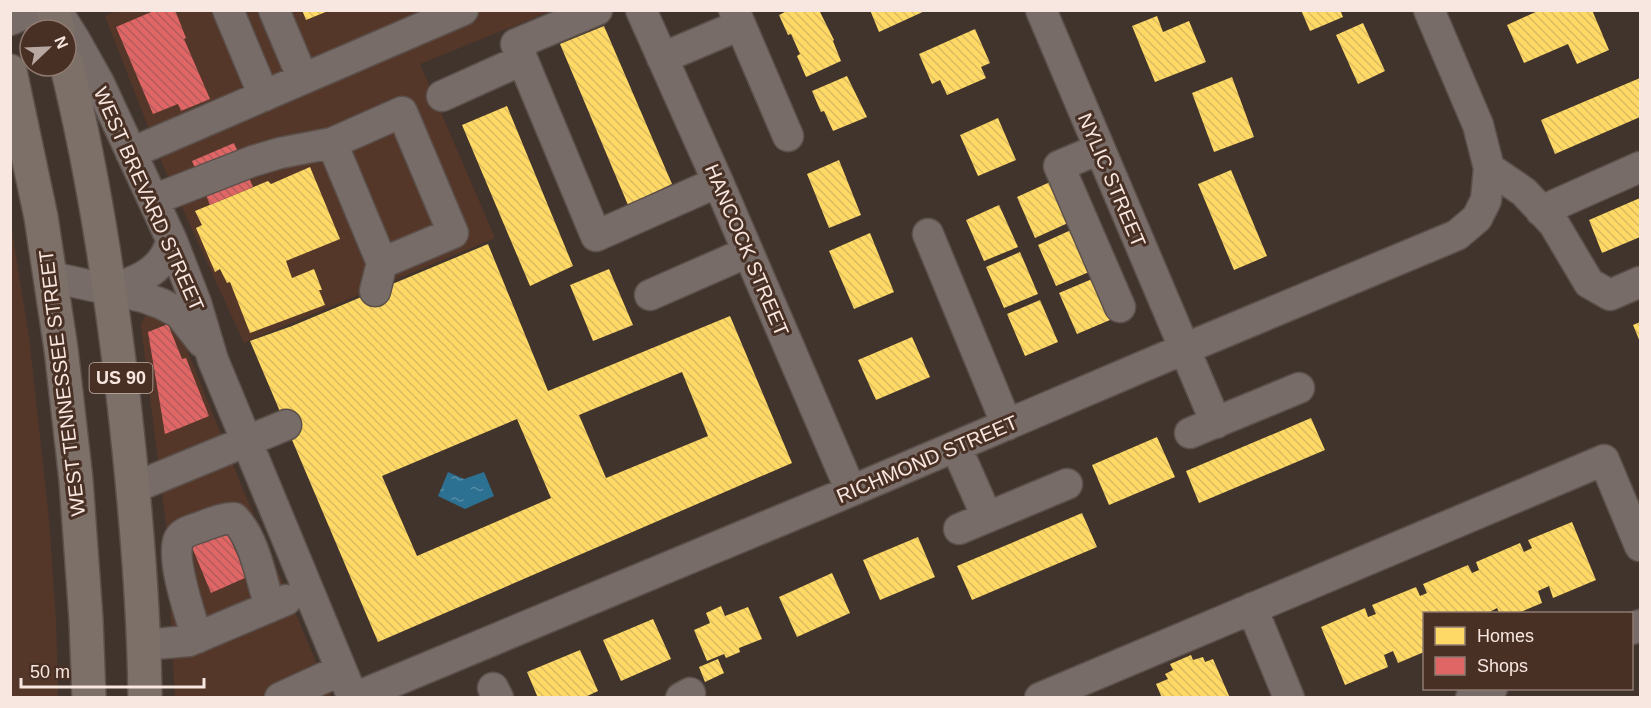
<svg xmlns="http://www.w3.org/2000/svg" width="1651" height="708" font-family="Arial,sans-serif">
<style>
.built{fill:#55372a}
.water{fill:url(#water-ripples)}
.homes{fill:url(#homes-back-hatch);fill-rule:evenodd}
.shops{fill:url(#shops-back-hatch)}
.lines{fill:none;stroke-linecap:round;stroke-linejoin:round}
.minor-casing{stroke:#5c504b;stroke-width:33}
.major-casing{stroke:#5c504b;stroke-width:36}
.minor{stroke:#776c68;stroke-width:30}
.major{stroke:#7d7069;stroke-width:33}
.labels{text-anchor:middle;stroke-width:6;stroke-linejoin:round;paint-order:stroke}
.shield{fill:#493025;stroke:#c4b0a8;stroke-width:1.5}
.shield-label{font-size:18px;font-weight:bold;fill:#f8e7e0}
.street-label{font-size:20px;fill:#f8e7e0;stroke:#493025}
</style>
<defs>
<pattern id="water-ripples" width="26" height="14" patternUnits="userSpaceOnUse" patternTransform="scale(1.5)"><rect width="26" height="14" fill="#2d7192"/><path d="M2 4q2-2 4 0t4 0M15 11q2-2 4 0t4 0" fill="none" stroke="#578ca6"/></pattern>
<pattern id="homes-back-hatch" width="6" height="6" patternUnits="userSpaceOnUse" patternTransform="scale(1.5)"><rect width="6" height="6" fill="#ffd966"/><path d="M-1 5l2 2M0 0l6 6M5-1l2 2" fill="none" stroke="#dbbb5f"/></pattern>
<pattern id="shops-back-hatch" width="6" height="6" patternUnits="userSpaceOnUse" patternTransform="scale(1.5)"><rect width="6" height="6" fill="#e06666"/><path d="M-1 5l2 2M0 0l6 6M5-1l2 2" fill="none" stroke="#b35c5c"/></pattern>
</defs>
<rect width="100%" height="100%" fill="#41342d"/>
<path class="built" d="M118 10 551 11 420 64 495 238 244 343 165 170 105 16Z
M11 225 29 337 49 520 56 621 58 697H11Z
M154 312 173 326 186 347 244 492 331 697H175L166 524 141 325 145 316Z"/>
<path class="water" d="M448 472 464 479 484 472 494 496 465 509 438 496Z"/>
<path class="homes" d="M302 10H328V11L306 20Z
M789 10H819L834 40 833 41 841 61 806 77 797 56 800 54 791 34 788 35 779 15Z
M870 10H927L879 32Z
M1301 10H1340L1343 17 1310 31Z
M1540 10H1592L1609 50 1577 64 1568 44 1524 63 1507 25Z
M1157 16 1163 32 1189 21 1206 62 1155 82 1132 26Z
M1363 23 1385 71 1358 84 1336 35Z
M604 26 672 184 628 205 560 44Z
M975 29 990 63 981 67 986 78 947 95 940 80 932 84 919 54Z
M847 76 867 117 833 131 824 111 821 112 812 91Z
M1232 77 1254 137 1214 152 1192 93Z
M1640 78V117L1555 154 1541 120Z
M507 106 573 266 530 286 462 125Z
M998 118 1016 160 978 176 960 135Z
M839 160 861 215 829 228 807 174Z
M310 167 340 239 286 261 292 278 314 269 322 290H319L325 305 250 333 230 282 227 283 220 269 215 272 196 228 202 225 195 211 268 181 271 184Z
M1231 170 1267 256 1234 270 1198 184Z
M1050 182 1068 223 1035 238 1017 197Z
M1640 198V237L1602 253 1589 220Z
M999 205 1018 247 984 261 966 220Z
M1071 230 1089 272 1056 286 1038 245Z
M870 233 894 292 854 309 829 251Z
M488 244 548 391 730 316 792 463 378 642 250 341 292 326ZM682 372 708 436 606 478 579 415ZM517 419 551 498 417 556 382 476Z
M1020 252 1038 294 1004 308 986 267Z
M609 269 633 325 593 341 570 285Z
M1092 279 1110 320 1077 334 1059 293Z
M1040 300 1058 342 1025 356 1007 314Z
M1640 322V342L1633 325Z
M912 337 930 377 876 400 858 360Z
M1311 418 1325 450 1199 503 1186 471Z
M1157 437 1175 477 1109 505 1092 465Z
M1082 513 1097 547 972 600 957 566Z
M1572 522 1596 580 1553 598 1549 586 1538 591 1542 603 1516 614H1500L1497 608 1486 614H1424V652L1398 663 1393 651 1384 655 1388 667 1345 685 1321 627 1365 608 1368 617 1376 614 1372 605 1416 587 1420 596 1427 593 1423 584 1468 565 1472 573 1479 570 1476 562 1520 543 1524 552 1532 548 1528 540Z
M918 537 935 577 880 600 863 560Z
M832 573 850 613 797 637 779 597Z
M721 606 725 616 748 607 762 639 739 648 740 652 726 658 724 654 707 661 694 630 710 623 706 613Z
M653 619 671 659 621 681 603 640Z
M580 650 598 691 583 698H538L527 672Z
M1191 655 1193 660 1203 657 1205 662 1213 659 1230 698H1162L1156 684 1168 679 1165 674 1173 670 1170 664Z
M718 659 724 673 705 682 699 667Z"/>
<path class="shops" d="M156 10H175L186 38 184 39 210 99 181 111 178 104 153 114 116 27Z
M234 143 253 187 210 205 192 161Z
M168 324 182 359 186 358 209 416 165 434 148 332Z
M224 525 247 577 211 593 189 540Z"/>
<g class="lines">
<defs>
<path id="minor" d="M56 10 75 40 99 83 172 241 196 303 213 360 353 698
M228 10 264 96
M274 10 303 79
M597 10 516 44 596 236 718 182
M641 10 718 182 851 491
M734 10 788 136
M1041 10 1216 423
M10 20 33 10
M662 58 740 25
M442 96 522 60
M1099 149 1059 166 1120 307
M131 153 463 10
M1489 168 1524 192 1554 224 1589 283 1610 295 1640 282
M153 200 253 161 280 153 332 143 402 112 453 233 382 263 332 143
M1541 211 1640 167
M928 234 1007 425
M51 277 143 297 162 304 179 313 202 342
M110 290C129 283 151 277 163 259 167 254 169 247 172 241
M375 291 382 263
M650 295 748 252
M1190 433 1299 388
M956 447 987 517
M133 488 286 425
M959 529 1067 484
M1252 608 1289 698
M1632 629 1640 625
M197 638C191 618 170 557 179 539 183 531 196 529 203 526 214 522 223 518 234 518 255 539 261 579 270 607
M143 645 189 641 286 600
M493 688 498 698
M280 698 341 670
M354 698 851 491 1184 349 1457 235 1477 218 1486 200 1489 168 1478 125 1429 10
M681 698 690 693
M1040 698 1604 460 1640 546
M1471 698 1492 688"/>
<path id="major" d="M53 10 58 30
M66 63C94 175 111 289 124 403 135 501 144 599 145 698
M10 71 41 217 61 349 76 480 86 619 89 698"/>
</defs>
<use href="#minor" class="minor-casing"/>
<use href="#major" class="major-casing"/>
<use href="#minor" class="minor"/>
<use href="#major" class="major"/>
</g>
<g class="labels">
<rect class="shield" x="89.5" y="363" width="63" height="30" rx="4.5"/>
<g class="shield-label">
<text x="121" y="384">US 90</text>
</g>
<g class="street-label">
<text transform="translate(1112 180) rotate(67)" y="7">NYLIC STREET</text>
<text transform="translate(149 199) rotate(66)" y="7">WEST BREVARD STREET</text>
<text transform="translate(747 250) rotate(67)" y="7">HANCOCK STREET</text>
<text transform="translate(62 383) rotate(-97)" y="7">WEST TENNESSEE STREET</text>
<text transform="translate(927 459) rotate(-23)" y="7">RICHMOND STREET</text>
</g>
</g>
<rect width="1651" height="708" fill="none" stroke="#f8e7e0" stroke-width="24"/>
<rect x="1423" y="612" width="210" height="78" fill="#493025" stroke="#8f7970" stroke-width="1.5"/>
<rect x="1435" y="627" width="30" height="18" fill="#ffd966" stroke="#8f7970" stroke-width="1.5"/>
<text x="1477" y="642" font-size="18" fill="#f8e7e0">Homes</text>
<rect x="1435" y="657" width="30" height="18" fill="#e06666" stroke="#8f7970" stroke-width="1.5"/>
<text x="1477" y="672" font-size="18" fill="#f8e7e0">Shops</text>
<g transform="translate(48 48) rotate(67)"><circle r="28" fill="#493025" stroke="#8f7970" stroke-width="1.5"/>
<path d="M0-4.5L10 22L0 15L-10 22Z" fill="#b8a8a1"/>
<text y="-9" font-size="16" font-weight="bold" text-anchor="middle" fill="#f8e7e0">N</text>
</g>
<path d="M21 678v9h183v-9" fill="none" stroke="#f8e7e0" stroke-width="3"/>
<text x="30" y="678" font-size="18" fill="#f8e7e0" stroke="#493025" stroke-width="4.5" paint-order="stroke">50 m</text>
</svg>
